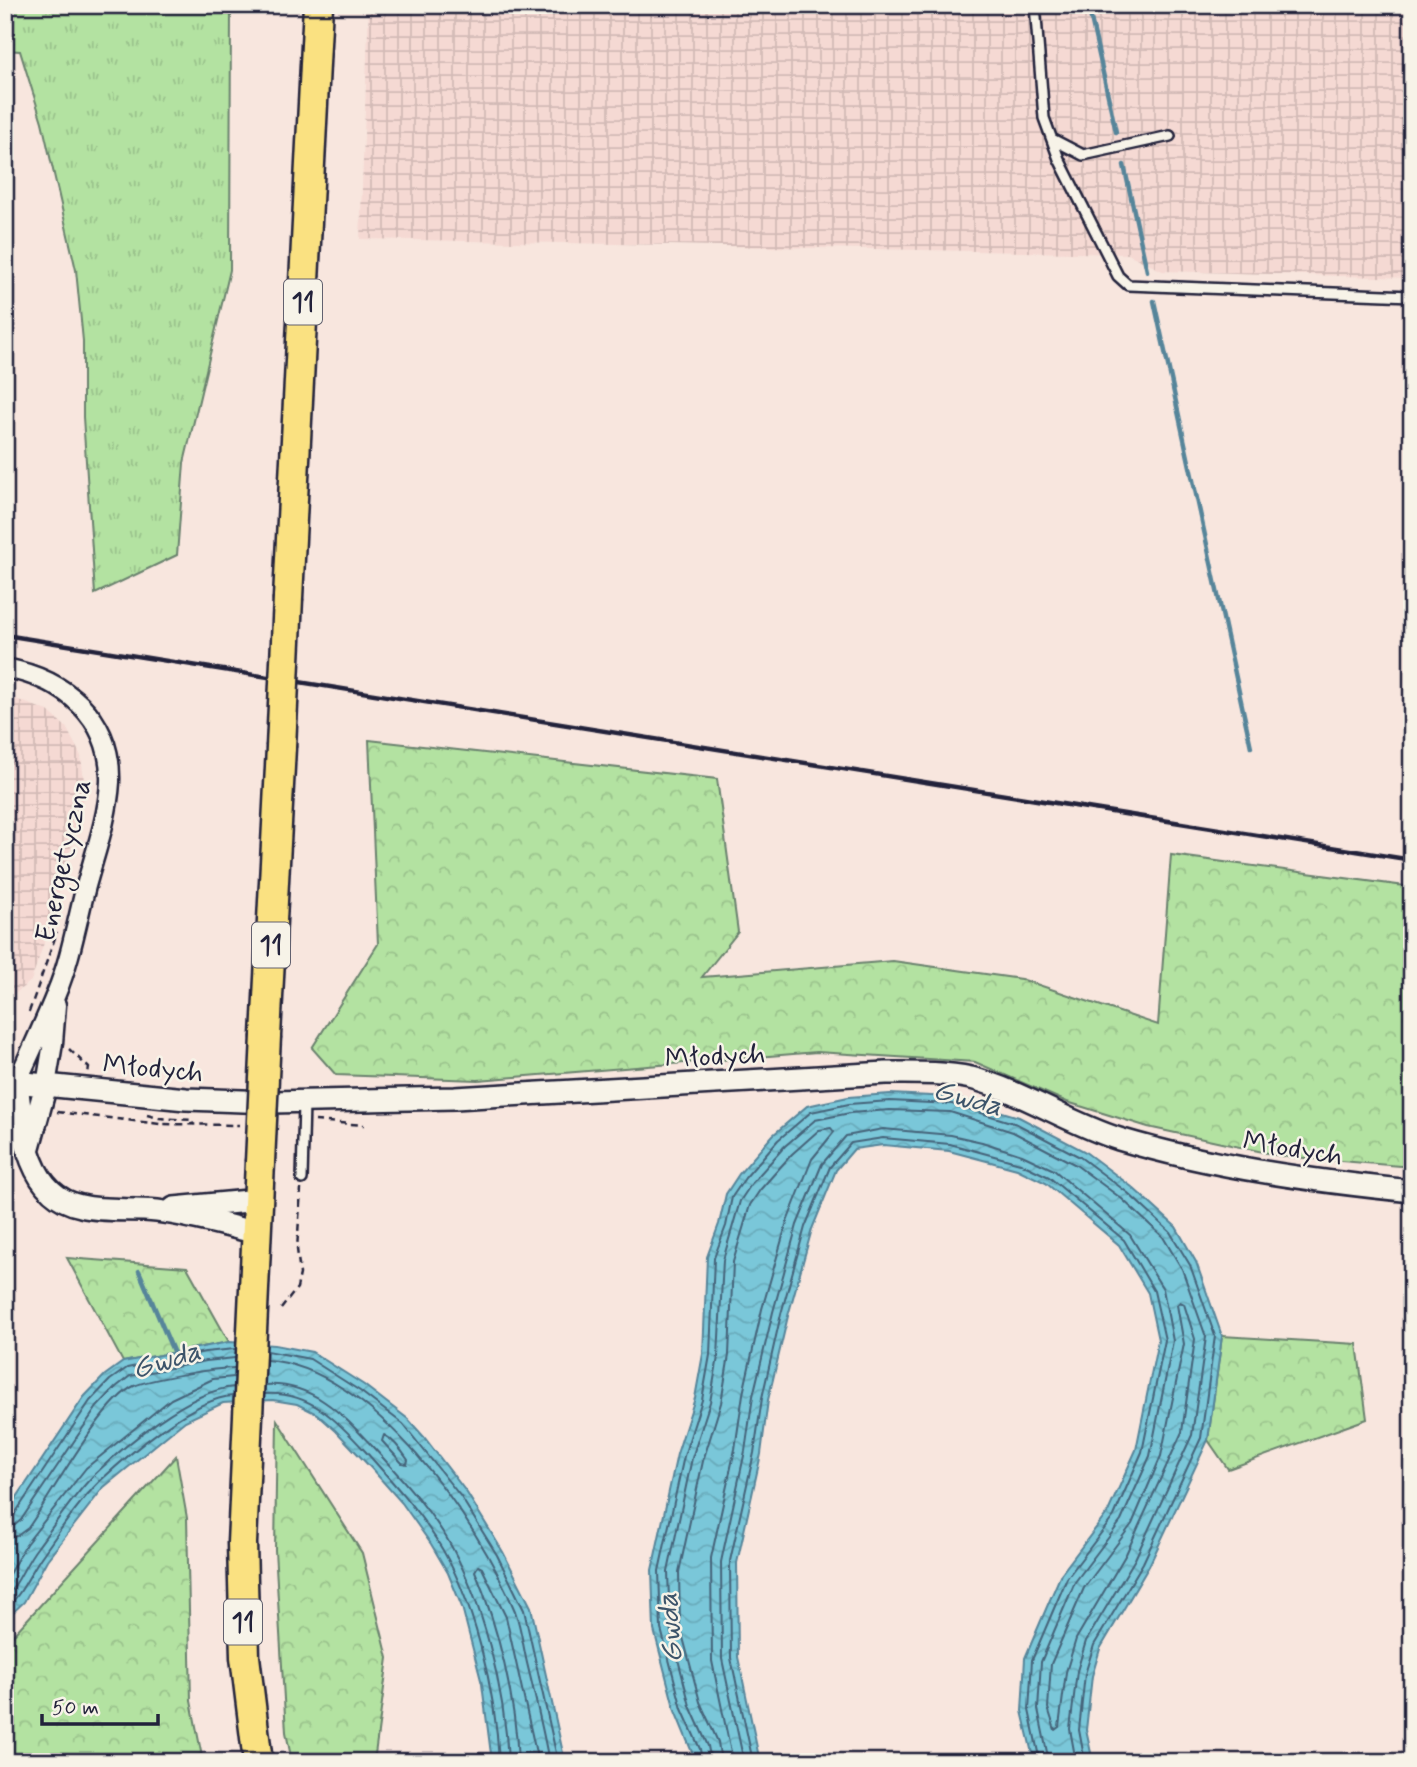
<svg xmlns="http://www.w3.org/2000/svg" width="1417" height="1767" font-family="Mynerve,sans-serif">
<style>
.industrial{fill:url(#industrial-grid)}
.grass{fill:url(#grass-tufts);stroke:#6a826e;stroke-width:2}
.forest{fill:url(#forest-crowns);stroke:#6a826e;stroke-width:2}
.water{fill:url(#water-waves);stroke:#57859a;stroke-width:2}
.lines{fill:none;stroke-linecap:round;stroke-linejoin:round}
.shore{stroke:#45647a;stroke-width:2}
.stream{stroke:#57859a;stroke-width:4.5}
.service-casing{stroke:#22223b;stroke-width:14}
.minor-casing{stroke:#22223b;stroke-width:23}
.tertiary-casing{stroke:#22223b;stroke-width:26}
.trunk-casing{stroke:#22223b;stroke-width:33}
.path{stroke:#22223b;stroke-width:2.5;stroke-dasharray:7 5;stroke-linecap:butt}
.service{stroke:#f7f3e8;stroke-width:9}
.minor{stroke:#f7f3e8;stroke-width:18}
.tertiary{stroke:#f7f3e8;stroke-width:21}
.trunk{stroke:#fae181;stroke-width:28}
.rail{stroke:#22223b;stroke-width:4.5}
.trunk-bridge-casing{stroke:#22223b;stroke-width:33;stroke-linecap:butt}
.trunk-bridge{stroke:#fae181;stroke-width:28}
.labels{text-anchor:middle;stroke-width:5;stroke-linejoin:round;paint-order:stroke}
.shield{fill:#f7f3e8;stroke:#62616f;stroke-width:2}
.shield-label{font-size:26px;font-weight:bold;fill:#22223b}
.street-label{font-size:28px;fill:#22223b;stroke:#f7f3e8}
.water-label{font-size:30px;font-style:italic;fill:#3c546a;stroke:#f7f3e8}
</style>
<defs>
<pattern id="industrial-grid" width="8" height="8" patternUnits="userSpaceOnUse" patternTransform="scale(1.75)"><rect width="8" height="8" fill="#f5d9d3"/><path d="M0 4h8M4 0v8" fill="none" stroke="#d2bab6"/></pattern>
<pattern id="grass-tufts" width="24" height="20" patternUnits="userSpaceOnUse" patternTransform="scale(1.75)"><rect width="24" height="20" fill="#b3e2a1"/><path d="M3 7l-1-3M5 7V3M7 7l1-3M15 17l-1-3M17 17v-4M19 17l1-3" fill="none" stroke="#9ac28c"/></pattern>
<pattern id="forest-crowns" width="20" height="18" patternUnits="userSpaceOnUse" patternTransform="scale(1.75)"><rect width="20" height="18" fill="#b3e2a1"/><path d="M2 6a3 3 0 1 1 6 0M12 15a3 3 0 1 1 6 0" fill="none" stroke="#9ac28c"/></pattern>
<pattern id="water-waves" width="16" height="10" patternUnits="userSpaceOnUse" patternTransform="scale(1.75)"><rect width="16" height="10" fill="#7ac7d9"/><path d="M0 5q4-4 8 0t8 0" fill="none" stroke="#69abbb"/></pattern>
</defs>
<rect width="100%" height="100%" fill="#f8e6de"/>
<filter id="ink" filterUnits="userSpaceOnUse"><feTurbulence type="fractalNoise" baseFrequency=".0143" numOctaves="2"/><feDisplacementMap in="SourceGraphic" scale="14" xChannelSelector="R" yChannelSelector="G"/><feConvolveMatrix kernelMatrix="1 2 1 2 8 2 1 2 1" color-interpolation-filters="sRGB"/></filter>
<g filter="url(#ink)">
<path class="industrial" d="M369 5H1412V278L1162 271 1128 254 360 239Z
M5 695 48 711 66 727 81 756 85 789 68 860 47 934 31 981 5 1001Z"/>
<path class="grass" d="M5 5H231L230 270 184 463 177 555 95 594 83 417V341L76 270 42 122 20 51 5 50Z"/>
<path class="forest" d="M369 740 717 779 738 932 702 977 893 961 1021 979 1158 1025 1171 855 1412 887V1167L1281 1156 1148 1127 1067 1102 975 1062 817 1052 478 1080 336 1075 312 1048 378 944Z
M67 1258 187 1267 229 1342 123 1362Z
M1222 1336 1357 1344 1367 1419 1228 1469 1208 1440Z
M277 1420 362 1553 388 1658 374 1762H292L286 1732 275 1550Z
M176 1456 187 1518 191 1701 203 1762H5V1644Z"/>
<path class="water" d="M890 1094 952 1097 1019 1117 1084 1151 1132 1187 1176 1227 1196 1262 1222 1336 1208 1440 1149 1566 1100 1649 1092 1676 1086 1730 1093 1762H1034L1022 1711 1025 1658 1061 1574 1108 1512 1136 1450 1158 1340 1148 1293 1119 1245 1046 1183 1017 1169 949 1151 883 1145 854 1149 836 1170 812 1229 788 1316 768 1400 761 1454 737 1563 738 1657 760 1762H696L675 1711 654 1630 652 1570 677 1454 695 1398 703 1354 707 1257 719 1224 726 1194 739 1174 773 1135 807 1106 848 1097Z
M229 1342 275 1345 312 1352 364 1385 408 1419 424 1437 467 1493 503 1552 531 1607 565 1762H492L482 1684 462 1607 448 1573 431 1544 402 1503 371 1468 336 1431 317 1414 297 1404 273 1400 223 1403 185 1421 104 1487 47 1560 24 1602 5 1620V1515L84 1397 105 1375 123 1362Z"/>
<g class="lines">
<path class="shore" d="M1180 1302 1184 1304 1195 1339 1182 1432 1126 1554 1076 1639 1066 1672 1059 1727 1055 1730 1048 1708 1051 1664 1084 1588 1132 1524 1161 1456 1184 1344 1177 1305Z
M267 1351 310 1359 360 1391 403 1424 461 1497 497 1555 524 1610 558 1762
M266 1360C372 1367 478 1521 515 1611 521 1627 523 1646 527 1663 535 1696 543 1729 549 1762
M265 1385C313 1382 342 1414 372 1446 398 1474 425 1504 446 1537 483 1599 505 1690 508 1762
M265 1394C310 1391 338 1421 366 1452 391 1480 416 1508 436 1539 474 1597 496 1693 499 1762
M384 1435C394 1440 402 1451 408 1460L407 1464 402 1463 382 1441Z
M5 1518 14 1515 90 1401 110 1380 127 1368 205 1352 235 1349
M5 1527 15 1525 21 1520 97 1407 116 1387 130 1376 206 1361 235 1358
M5 1538 17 1536 28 1528C51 1496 102 1401 134 1386 150 1379 216 1368 234 1368
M5 1581 26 1544 86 1468 171 1399 213 1379 234 1377
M5 1598C19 1584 25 1563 37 1548 55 1524 73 1496 94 1475 125 1445 190 1390 234 1387
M5 1610C23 1593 30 1572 44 1553 61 1529 79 1502 100 1481 129 1454 193 1398 233 1396
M518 1762C516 1701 498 1626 475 1571L478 1566 482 1568 506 1617 538 1762
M702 1762 700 1749 682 1709 661 1629 659 1571 684 1456 702 1400 710 1355 714 1258 726 1226 732 1197 745 1178 778 1140 811 1112 849 1104 890 1101 952 1104 1017 1124 1080 1157 1128 1193 1170 1232 1190 1265 1215 1336 1201 1438 1143 1563 1094 1645 1085 1674 1079 1730 1085 1762
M711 1762 708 1746 690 1706 670 1628 668 1572 692 1458 710 1402 718 1357 723 1260 740 1201 752 1183 785 1146 815 1120 850 1113 890 1110 950 1112 1013 1132 1076 1165 1122 1199 1163 1237 1182 1269 1206 1337 1192 1435 1135 1559 1086 1641 1077 1671 1070 1729 1076 1762
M721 1762 718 1742 700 1702 680 1626 679 1572 703 1461 721 1403 729 1355 733 1262 750 1205 760 1190 792 1154 819 1130 831 1128 834 1132 812 1159 787 1222 762 1309 743 1394 735 1449 711 1558 712 1661 733 1762
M744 1762 722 1659 721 1562 745 1451 753 1396 773 1312 797 1225 822 1164 846 1136 883 1129 951 1135 982 1142 1022 1155 1054 1170 1130 1235 1163 1289 1173 1341 1150 1456 1121 1521 1075 1582 1041 1662 1038 1709 1049 1762
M753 1762 731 1658 730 1561 754 1453 762 1398 781 1314 805 1227 830 1167 851 1143 883 1138 950 1144 1020 1163 1049 1177 1124 1240 1154 1291 1165 1340 1142 1452 1114 1516 1067 1578 1032 1660 1029 1710 1040 1762"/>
<path class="stream" d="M1088 5 1116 132
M1124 165 1147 271
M1154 301 1251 747
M139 1271 173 1351"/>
<defs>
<path id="service" d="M1035 5 1044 118 1059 159 1118 276 1128 285 1412 296
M1052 139 1083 155 1170 136
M302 1179 304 1103"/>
<path id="minor" d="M5 668C65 679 112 718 110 782 108 817 95 853 86 886 77 921 70 961 56 994 44 1024 30 1053 17 1082
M46 1085 53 1043 56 1005"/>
<path id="tertiary" d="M5 1081 186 1099 272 1102 455 1098 886 1073C914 1073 943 1072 971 1078 1022 1091 1068 1123 1119 1139 1213 1167 1313 1181 1412 1191
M17 1082C22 1127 26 1195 81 1206 106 1212 132 1208 157 1211 191 1215 224 1225 257 1233
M29 1147 46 1085
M174 1208 259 1200"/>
<path id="trunk" d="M288 598 318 5
M266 1036 281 747
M258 1762 245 1657 242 1543 260 1162"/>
</defs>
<use href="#service" class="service-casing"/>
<use href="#minor" class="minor-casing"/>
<use href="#tertiary" class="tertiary-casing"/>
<use href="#trunk" class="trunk-casing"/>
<path class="path" d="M29 1012 57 932
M69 1049 89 1068 88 1073
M5 1052 14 1047
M57 1112 160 1124 239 1125
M147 1115 159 1118 192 1120 193 1124
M315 1121 364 1125
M281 1309 297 1288 300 1274 297 1249 301 1189"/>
<use href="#service" class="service"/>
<use href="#minor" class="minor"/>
<use href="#tertiary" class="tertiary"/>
<use href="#trunk" class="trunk"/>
<path class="rail" d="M5 635 1412 860"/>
<defs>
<path id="trunk-bridge" d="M281 747 288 598
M260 1162 266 1036"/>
</defs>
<use href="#trunk-bridge" class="trunk-bridge-casing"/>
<use href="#trunk-bridge" class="trunk-bridge"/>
</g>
</g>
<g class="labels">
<g class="shield">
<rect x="284" y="279.5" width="38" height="45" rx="5"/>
<rect x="252" y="922.5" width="38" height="45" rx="5"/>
<rect x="224" y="1599.5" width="38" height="45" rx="5"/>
</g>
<g class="shield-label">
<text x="303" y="311">11</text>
<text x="271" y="954">11</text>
<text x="243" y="1631">11</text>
</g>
<g class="street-label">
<text transform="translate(62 860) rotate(-77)" y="10">Energetyczna</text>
<text transform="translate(715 1055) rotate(-3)" y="10">Młodych</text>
<text transform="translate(153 1067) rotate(5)" y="10">Młodych</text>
<text transform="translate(1293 1147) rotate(9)" y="10">Młodych</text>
</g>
<g class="water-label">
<text transform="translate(968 1097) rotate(15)" y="10">Gwda</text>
<text transform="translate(166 1359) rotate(-17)" y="10">Gwda</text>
<text transform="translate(669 1628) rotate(-95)" y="10">Gwda</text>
</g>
</g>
<rect width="1417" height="1767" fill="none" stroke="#f7f3e8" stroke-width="28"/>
<rect x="14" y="14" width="1389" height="1739" fill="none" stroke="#22223b" stroke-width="2.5" filter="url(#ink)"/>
<path d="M42 1714v10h116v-10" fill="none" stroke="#22223b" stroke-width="3.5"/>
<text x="52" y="1714" font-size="21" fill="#22223b" stroke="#f7f3e8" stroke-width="5" paint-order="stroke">50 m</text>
</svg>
